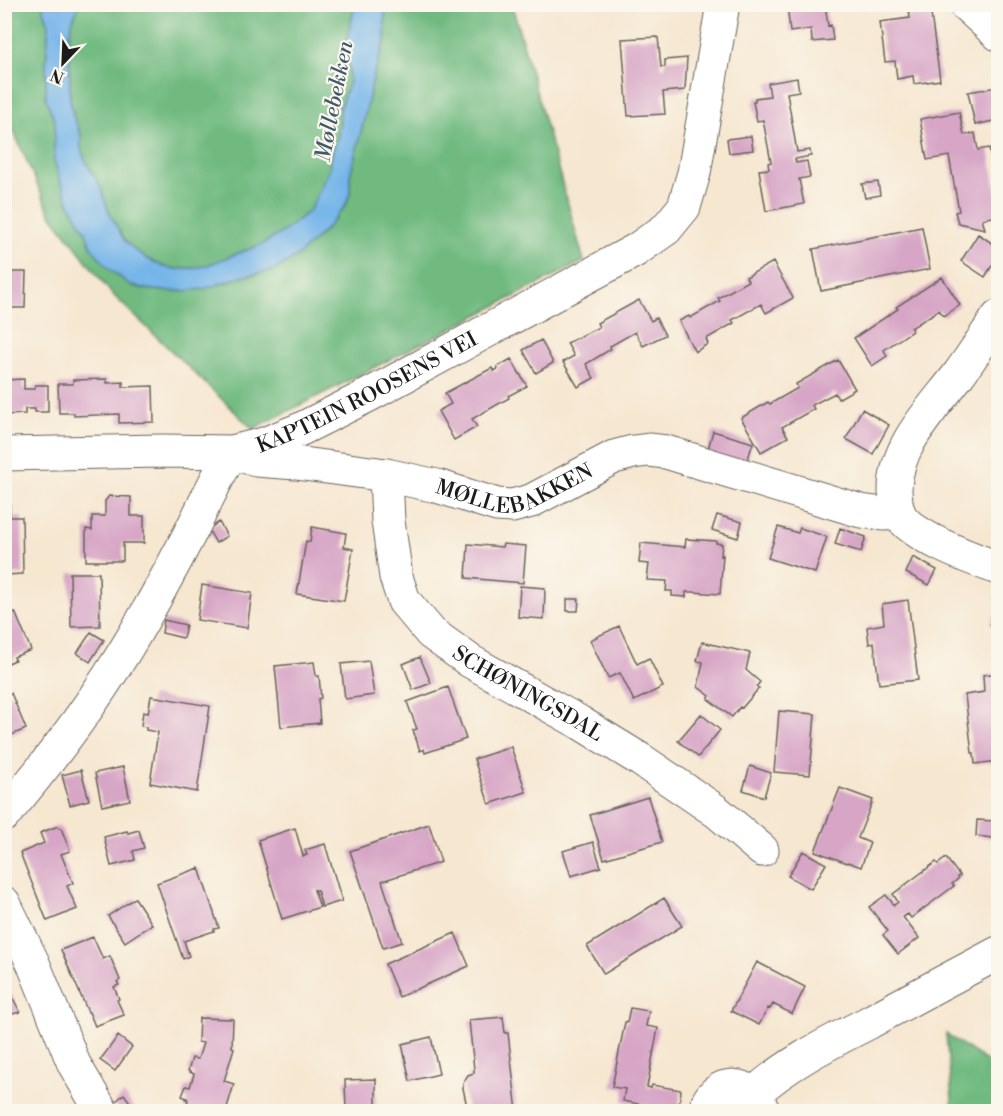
<svg xmlns="http://www.w3.org/2000/svg" width="1003" height="1116" font-family="'Libre Bodoni',serif">
<style>
.forest{fill:#70ba80;stroke:#466b4e;stroke-width:1.5}
.water{fill:#74b5e9;stroke:#486882;stroke-width:1.5}
.building{fill:#d7a5c6}
.lines{fill:none;stroke-linecap:round;stroke-linejoin:round}
.minor-casing{stroke:#68635b;stroke-width:35}
.minor{stroke:#fff;stroke-width:33}
.labels{text-anchor:middle;stroke-width:4.5;stroke-linejoin:round;paint-order:stroke}
.street-label{font-size:21px;fill:#1c1c1c;stroke:#fbf7ec}
.water-label{font-size:22px;font-style:italic;fill:#3f596e;stroke:#fbf7ec}
</style>
<rect width="100%" height="100%" fill="#fbf7ec"/>
<filter id="ink" filterUnits="userSpaceOnUse"><feTurbulence type="fractalNoise" baseFrequency=".0167" numOctaves="2"/><feDisplacementMap in="SourceGraphic" scale="12" xChannelSelector="R" yChannelSelector="G"/><feConvolveMatrix kernelMatrix="1 2 1 2 8 2 1 2 1" color-interpolation-filters="sRGB"/></filter>
<filter id="wash" filterUnits="userSpaceOnUse"><feTurbulence type="fractalNoise" baseFrequency=".008" numOctaves="4" result="noise"/><feDisplacementMap in="SourceGraphic" scale="24" xChannelSelector="R" yChannelSelector="G"/><feGaussianBlur stdDeviation="1.35" result="paint"/><feColorMatrix in="noise" values="0 0 0 0 0 0 0 0 0 0 0 0 0 0 0 0 0 1.4 0 .05"/><feComposite in="paint" operator="in"/></filter>
<g filter="url(#wash)">
<rect width="100%" height="100%" fill="#f6e7d1"/>
<path class="forest" d="M4 5H42L49 24 46 65V99L55 121 54 160 59 177 70 205 86 232 92 248 130 285 145 289 166 291H185L225 283 240 277 274 270 295 258 325 230 346 205 350 193V175L363 124 374 73 385 41V5H512L584 261 253 429 111 293 50 213 5 112Z
M79 5H355L346 44 349 61V83L340 107V124L337 140 332 152 330 168 310 210 283 232 263 244 207 265 195 268 176 269 164 267 147 259 136 251 124 240 108 210 101 188 86 162 81 149V135L73 115 70 99 69 35 73 19Z
M946 1034 998 1069V1111H953Z"/>
<path class="water" d="M42 5H79L73 19 69 35 70 99 73 115 81 135V149L86 162 101 188 108 210 124 240 136 251 148 259 164 267 176 269 195 268 207 265 263 244 283 232 310 210 330 168 332 153 337 140 340 124V107L349 82V61L346 45 355 5H385V41L374 73 363 124 350 175V193L346 205 325 230 295 258 274 270 240 277 204 289 185 291H166L145 289 130 285 108 268 92 248 86 232 70 205 59 177 54 160 55 121 46 99V65L49 24Z"/>
<g id="blocks">
<path class="building" d="M787 4H825L828 26 831 25 833 40 812 42 811 29 790 32Z
M930 7 940 80 914 84 913 76 897 79 895 61 885 62 880 22 910 18 909 10Z
M658 37 661 67H665V60L687 58 685 90 663 92 665 114 628 116 622 39Z
M797 78 799 91 787 93 797 152 810 150 811 156 795 159 796 163 807 161 810 177 799 179 804 204 766 211 759 170 769 169 768 163 771 162 763 120 757 121 753 102H755V98L770 96 768 83Z
M997 87 998 96V120L975 125 968 92Z
M959 112 964 135 975 133 978 150 989 148 998 202V216L982 219 985 229 958 223 955 212 959 211 949 156 927 160 920 119Z
M751 136 753 150 729 153 727 139Z
M878 182 880 195 865 198 862 184Z
M922 227 930 269 821 291 813 249Z
M978 234 998 247V256L985 277 961 261Z
M773 262 793 298 766 313 761 304 732 320 734 323 706 339 708 344 695 352 679 321 689 316 690 318 720 301 718 298 748 281 746 277Z
M4 272H26L25 308H4Z
M942 277 960 305 944 316 939 310 911 328 912 331 884 350 887 356 872 366 854 338 898 309 896 307Z
M639 300 651 321 656 318 665 335 643 346 635 332 610 346 611 349 586 364 594 378 578 387 563 362 574 356 567 343 599 327 597 323Z
M541 340 553 363 536 373 523 350Z
M511 359 527 386 508 396 509 398 472 419 477 427 454 440 438 411 451 404 445 393 492 368 494 371 498 369 497 367Z
M838 360 855 389 838 399 835 393 812 405 814 409 782 427 788 437 761 452 741 418 768 402 770 404 798 388 796 384Z
M24 379V389H35V385H48V412H35V409H25V414L4 415V380Z
M107 379V383L123 382V387L153 386 154 422 119 423V414L74 416V413H59L58 384H73V380Z
M862 409 889 425 873 454 846 439Z
M713 431 753 443 746 464 707 452Z
M997 487H998V523H995Z
M109 496 131 497V516H144V543H123V561H86V529L92 530V516H105V501Z
M4 502H10V517H22L23 574 4 575Z
M717 515 742 522 738 538 712 530Z
M219 522 227 536 216 543 208 529Z
M312 527 346 533 344 547 353 549 344 601 297 594 306 541 310 542Z
M778 527 798 533 800 528 827 537 815 573 768 558Z
M840 528 866 537 861 552 835 544Z
M686 539 716 541V543L722 544 721 556 723 555 720 594 693 592H686V597L672 596V591H666L667 581 647 580 649 564 639 563 641 543 685 547Z
M468 544 502 547 503 544 526 546 523 583 466 578Z
M913 557 937 570 929 585 906 573Z
M70 573H99L100 626 71 627Z
M202 585 252 593 247 628 197 620Z
M520 586 545 588 544 619 518 617Z
M567 599H579L578 611H567Z
M908 600 918 680 879 684 874 643 869 644 867 627 884 624 882 604Z
M998 608V628L990 624Z
M15 612 31 650 14 657 15 660 4 665V617Z
M164 620 186 625 183 638 162 633Z
M619 626 637 664 649 658 663 687 634 701 620 673 608 678 590 640Z
M91 632 104 640 90 662 77 653Z
M702 642 750 653 746 670 760 682 756 687 759 688 742 708 740 707 732 717 708 699 710 696 698 687 703 662 697 661Z
M420 657 431 683 413 690 403 664Z
M369 661 374 695 345 699 341 664Z
M314 662 316 676H319L321 698 318 699 320 723 281 727 275 666Z
M998 673V761L975 764 974 753H972L965 695 984 692 983 675Z
M448 687 466 739 425 753 424 749 420 751 413 730 417 729 407 702Z
M11 693 26 729 4 738V695Z
M151 696 210 706 197 792 150 783 158 732 146 730V727L141 726 143 712 148 713Z
M779 711 815 714 810 775 774 772Z
M701 714 720 730 698 757 678 741Z
M511 747 526 792 489 804 474 759Z
M750 766 771 773 764 797 743 790Z
M123 767 130 800 102 806 95 773Z
M81 770 89 800 70 805 62 775Z
M840 788 873 800 858 838 870 843 861 867 848 862 847 863 815 851Z
M648 797 662 842 604 859 590 815Z
M977 820 995 821 993 838 976 836Z
M429 824 441 862 382 881 402 942 383 948 350 851Z
M58 826 59 828H61L70 851 61 854 73 883 67 886 77 909 47 921 20 853 44 843 40 833Z
M295 828 303 856 307 855 305 850 325 844 342 901 322 907 317 890H314L320 907 282 919 258 840Z
M139 830 144 848 133 851 135 860 111 866 104 837 127 831 128 833Z
M593 842 601 867 571 876 563 851Z
M803 851 826 864 811 889 788 876Z
M946 858 960 876 957 877 958 879 952 884 954 886 911 918 908 914 903 917 919 938 898 954 883 935 888 931 869 907 886 895 894 905 898 902 893 894 936 862 938 864Z
M199 868 219 928 214 929V931L184 941 189 956 183 959 157 883Z
M135 898 152 924 125 942 108 916Z
M664 898 682 926 604 974 587 946Z
M455 933 469 966 399 997 385 964Z
M93 937 103 959 110 956 120 980 117 982 119 985 114 987 119 999 117 1000 124 1015 95 1026 89 1012H88L61 950Z
M757 962 805 987 792 1014 773 1004 770 1009 768 1008 759 1025 731 1011Z
M4 974 8 982 6 984 20 1012 4 1016Z
M630 1008 649 1011 646 1026 658 1028 647 1087 651 1088 652 1085 681 1090 678 1112H648L649 1106 623 1101 625 1089 612 1087 625 1022H627Z
M503 1017 505 1033H508L517 1112H468L463 1088V1083L468 1075 474 1073V1069L469 1020Z
M199 1018 233 1019 232 1047 234 1048 224 1081 234 1084 226 1111 184 1112 188 1100 186 1099 187 1098 182 1096 186 1086 190 1087 194 1074 188 1071 192 1058 198 1059 203 1043 198 1042Z
M118 1036 132 1047 115 1071 100 1060Z
M431 1037 439 1074 410 1081 402 1044Z
M376 1079V1112H346L345 1080Z
M124 1094 137 1112H120L114 1103Z"/>
</g>
</g>
<g filter="url(#ink)">
<use href="#blocks" fill-opacity="0" stroke="#68635b" stroke-width="1.5"/>
<g class="lines">
<defs>
<g id="minor">
<path d="M965 4 998 34"/>
<path d="M998 317C985 336 973 355 959 374 934 408 894 445 895 492 896 499 896 508 899 514 912 537 973 559 998 568"/>
<path id="s1" d="M4 454 161 451 232 452 256 460 296 463 386 475 437 486 497 505 512 506 531 501 614 457 633 452 649 450 666 452 861 511 883 514 899 513"/>
<path id="s2" d="M386 475 388 521 396 577 404 601 431 633 470 661 579 722 641 760 716 811 762 850"/>
<path id="s3" d="M4 815C56 754 105 688 144 618 160 590 175 562 190 533 204 506 216 478 232 452L264 444 301 429 369 395 636 250 666 229 684 207 694 173 723 4"/>
<path d="M4 903 33 963 74 1064 102 1112"/>
<path d="M754 1094C786 1064 829 1043 868 1023 911 999 955 976 998 953"/>
<path d="M705 1112C711 1077 755 1078 763 1112"/>
</g>
</defs>
<use href="#minor" class="minor-casing"/>
<use href="#minor" class="minor"/>
</g>
</g>
<g class="labels">
<g class="street-label">
<text dy="7" stroke="none"><textPath href="#s3" startOffset="578">KAPTEIN ROOSENS VEI</textPath></text>
<text dy="7" stroke="none"><textPath href="#s1" startOffset="519">MØLLEBAKKEN</textPath></text>
<text dy="7" stroke="none"><textPath href="#s2" startOffset="284">SCHØNINGSDAL</textPath></text>
</g>
<g class="water-label">
<text transform="translate(333 101) rotate(-79)" y="8">Møllebekken</text>
</g>
</g>
<rect width="1003" height="1116" fill="none" stroke="#fbf7ec" stroke-width="24"/>
<g transform="translate(63 63) rotate(203)" stroke="#fbf7ec" stroke-width="4.5" paint-order="stroke">
<path d="M0-4.5L10 22L0 15L-10 22Z" fill="#1c1c1c"/>
<text y="-9" font-size="16" font-weight="bold" text-anchor="middle" fill="#1c1c1c">N</text>
</g>
</svg>
